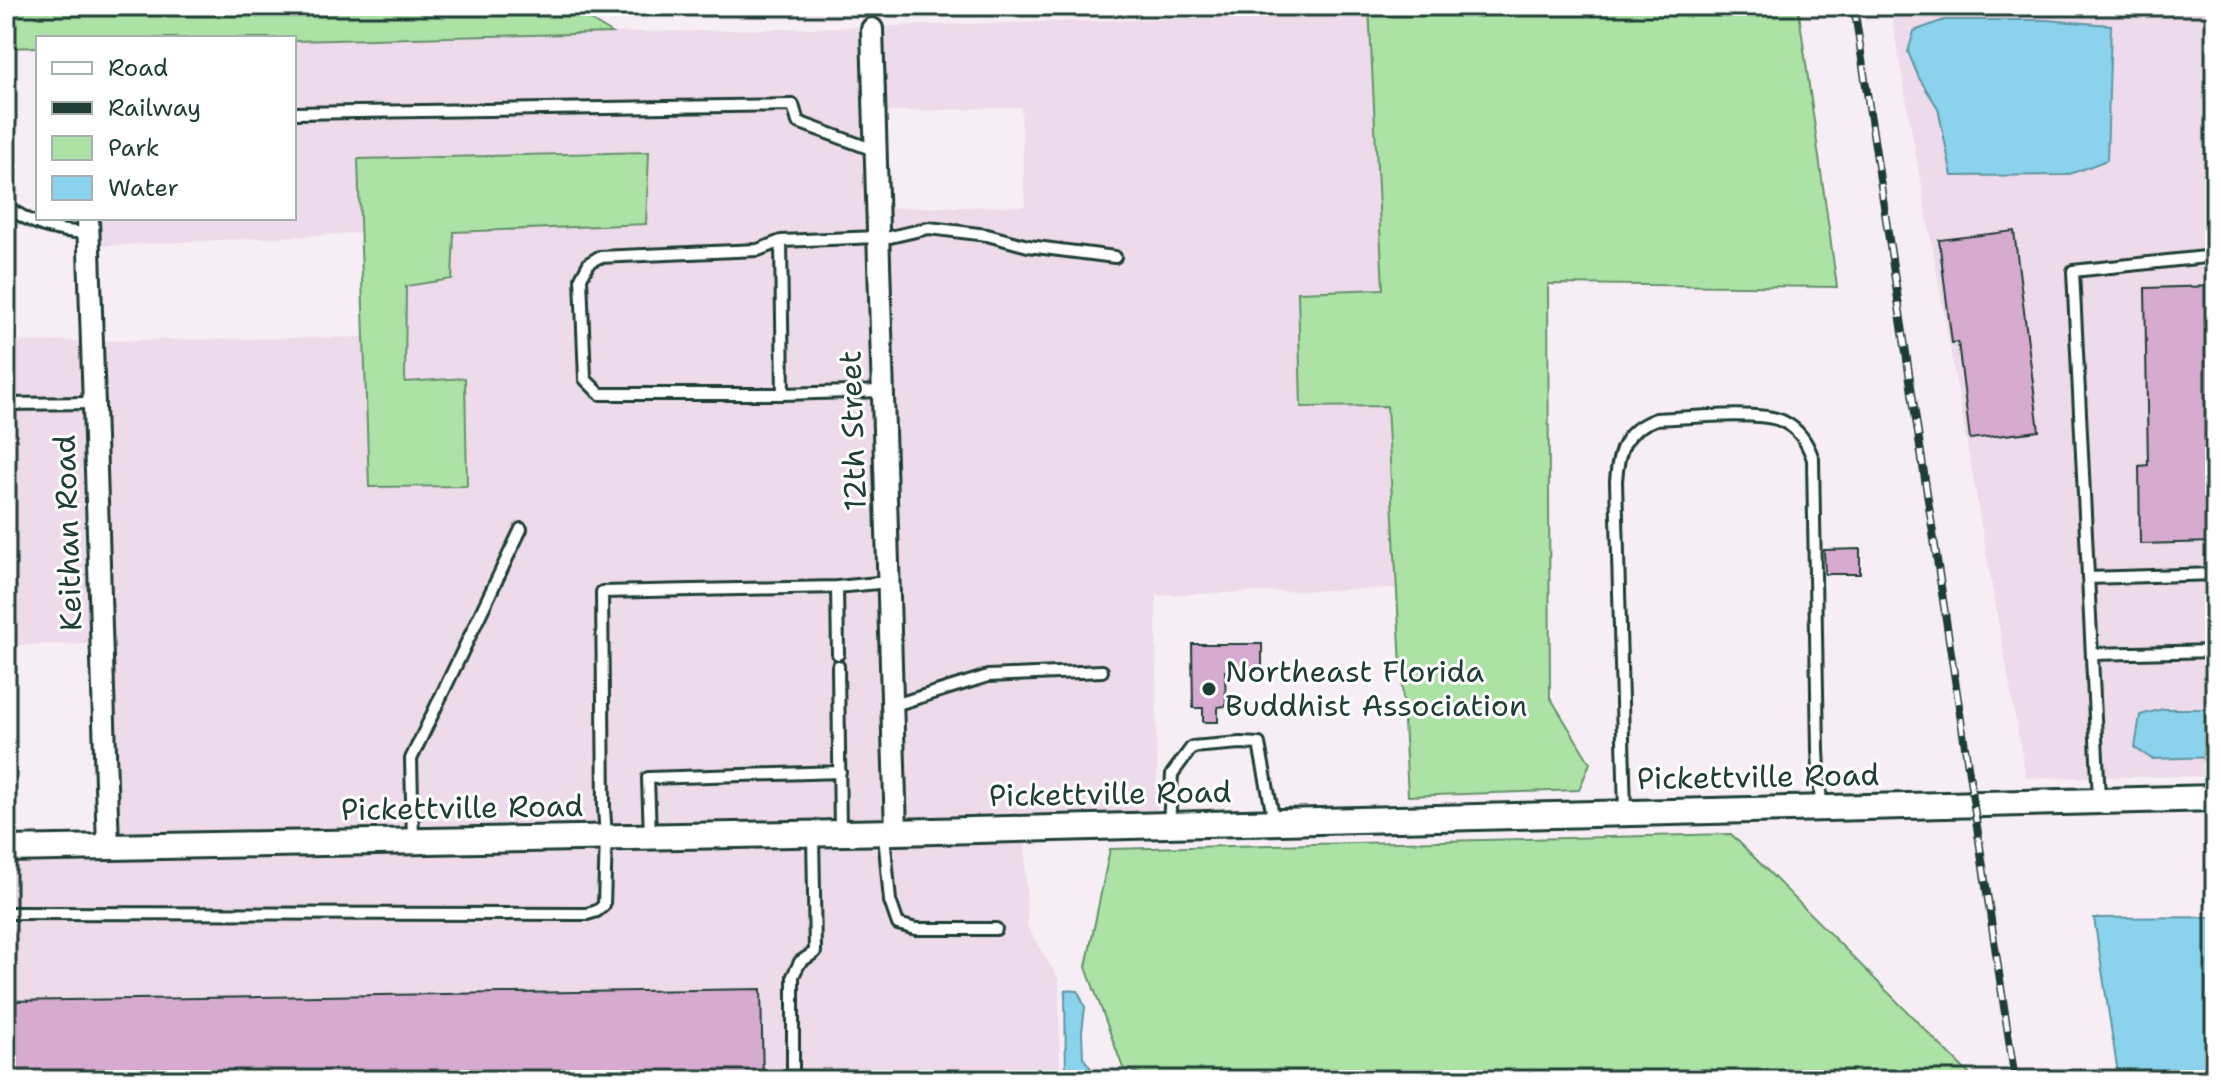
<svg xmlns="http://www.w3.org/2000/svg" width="2221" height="1086" font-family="'Shantell Sans',sans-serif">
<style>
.built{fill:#eddaea;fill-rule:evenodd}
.green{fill:#ace2a5;stroke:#66906c;stroke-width:2}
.water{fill:#8bd2ed;stroke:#6096a3;stroke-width:2}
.building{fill:#d6abcf;stroke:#1f3d34;stroke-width:2}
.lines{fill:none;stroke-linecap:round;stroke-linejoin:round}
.service-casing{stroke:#1f3d34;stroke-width:16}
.minor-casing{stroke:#1f3d34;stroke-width:26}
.tertiary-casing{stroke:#1f3d34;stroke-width:30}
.service{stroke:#fff;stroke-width:10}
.minor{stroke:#fff;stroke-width:20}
.tertiary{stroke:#fff;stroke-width:24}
.rail-casing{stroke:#1f3d34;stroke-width:8}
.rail{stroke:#fff;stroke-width:5;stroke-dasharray:15;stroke-linecap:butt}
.poi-dot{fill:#1f3d34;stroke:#fff;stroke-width:3}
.labels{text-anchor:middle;stroke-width:6;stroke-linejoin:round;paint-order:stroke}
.street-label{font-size:30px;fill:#1f3d34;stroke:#fff}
.poi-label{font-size:30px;fill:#1f3d34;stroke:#fff;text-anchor:start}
</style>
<rect width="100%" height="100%" fill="#f7eef5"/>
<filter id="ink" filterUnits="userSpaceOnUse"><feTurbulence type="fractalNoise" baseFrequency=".0125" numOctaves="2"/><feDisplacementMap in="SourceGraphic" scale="16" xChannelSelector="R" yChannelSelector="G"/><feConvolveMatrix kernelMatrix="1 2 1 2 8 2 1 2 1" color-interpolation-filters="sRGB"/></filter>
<g filter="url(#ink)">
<path class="built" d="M1890 8H2215V776L2026 778Z
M1370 14 1383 289 1301 406 1387 405 1397 588 1156 595 1157 815 100 839 93 644 6 645V342L364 337 369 487 465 378 405 383 406 286 454 232 646 224 358 160 360 233 101 246 99 218H294V41ZM1021 107 1025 206 883 208 879 112Z
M1025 837 1027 926 1059 980 1060 1080H6V858Z"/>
<path class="green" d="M6 6H567L612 33 294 41V38H38V47L6 48Z
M1369 6H1798L1837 287 1548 284 1550 697 1590 763 1579 790 1408 796 1387 406 1301 407 1298 292 1383 289Z
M649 152 646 224 454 232 452 279 406 286 405 382 465 378 467 486 369 487 358 159Z
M1731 834 1975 1080H1156L1123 1068 1086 967 1110 849Z"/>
<path class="water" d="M1944 20H2045L2111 25 2107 160 2067 175 1952 176 1938 108 1919 78 1908 52 1914 31Z
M2163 709H2215V757L2152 759 2135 748 2140 715Z
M2215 917V1080H2119L2094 918Z
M1065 990 1078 991 1085 1007 1082 1032 1083 1057 1094 1073 1113 1080H1066Z"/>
<path class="building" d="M2014 231 2039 431 1970 439 1958 342 1952 343 1939 240Z
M2215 286V542L2140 544 2139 466 2148 465 2145 288Z
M1860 549V574H1825L1824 550Z
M1192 644H1262V671H1225L1226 706 1218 707V722H1203V708H1193Z
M761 989 763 1080H6V1001Z"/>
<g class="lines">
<defs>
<path id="service" d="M294 113 793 105 798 122 874 150
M6 206C34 226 54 231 88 233
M877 237 781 241 783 394 882 391
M877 240 929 228 987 235 1028 246 1115 257
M781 241 758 250 599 257 589 263 581 278 585 379 600 394H783
M6 404 93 403
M2088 578 2215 574
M837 587 838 654
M2092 654 2215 651
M838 666 840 832
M891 706 988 676 1102 671
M2099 799 2073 271 2215 256
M1625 812 1616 481C1618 450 1625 430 1656 419 1684 418 1759 410 1782 421 1799 429 1807 442 1813 459L1818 750 1821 808
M1169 825 1172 774 1192 747 1240 743 1259 744 1274 821
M884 834 890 901 898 924 916 929H996
M650 836 648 778 840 772
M413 841 411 759 521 529
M6 913 587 914 597 911 604 905 606 837 604 808 602 592 837 587 888 582
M793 1080V976L800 962 815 952 813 835"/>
<path id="minor" d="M872 29 896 832
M88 218 108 847"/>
<path id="tertiary" d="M6 849 896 832 2215 798"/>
</defs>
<use href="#service" class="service-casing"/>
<use href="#minor" class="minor-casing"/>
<use href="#tertiary" class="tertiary-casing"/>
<use href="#service" class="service"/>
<use href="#minor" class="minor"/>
<use href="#tertiary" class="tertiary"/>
<defs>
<path id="rail" d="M1854 6 2015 1080"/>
</defs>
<use href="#rail" class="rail-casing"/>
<use href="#rail" class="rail"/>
</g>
</g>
<circle class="poi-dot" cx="1209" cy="689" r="8"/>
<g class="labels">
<g class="street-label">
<text transform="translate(853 431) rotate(-92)" y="10">12th Street</text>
<text transform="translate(68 533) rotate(-92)" y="10">Keithan Road</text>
<text transform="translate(1758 777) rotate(-1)" y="10">Pickettville Road</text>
<text transform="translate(1110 794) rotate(-1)" y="10">Pickettville Road</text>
<text transform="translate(462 808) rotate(-1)" y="10">Pickettville Road</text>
</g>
<g class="poi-label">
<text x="1225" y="682">Northeast Florida<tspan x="1225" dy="34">Buddhist Association</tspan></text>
</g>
</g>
<rect width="2221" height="1086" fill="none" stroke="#fff" stroke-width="32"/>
<rect x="16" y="16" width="2189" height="1054" fill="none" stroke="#1f3d34" stroke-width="3" filter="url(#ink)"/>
<rect x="36" y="36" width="260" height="184" fill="#ffffff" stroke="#a5b1ae" stroke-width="2"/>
<rect x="52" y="62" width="40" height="12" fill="#ffffff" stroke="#a5b1ae" stroke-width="2"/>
<text x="108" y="76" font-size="24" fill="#1f3d34">Road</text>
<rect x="52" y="102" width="40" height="12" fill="#1f3d34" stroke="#a5b1ae" stroke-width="2"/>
<text x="108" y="116" font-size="24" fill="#1f3d34">Railway</text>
<rect x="52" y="136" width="40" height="24" fill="#ace2a5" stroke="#a5b1ae" stroke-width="2"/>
<text x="108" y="156" font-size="24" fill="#1f3d34">Park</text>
<rect x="52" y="176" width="40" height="24" fill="#8bd2ed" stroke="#a5b1ae" stroke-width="2"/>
<text x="108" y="196" font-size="24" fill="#1f3d34">Water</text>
</svg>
